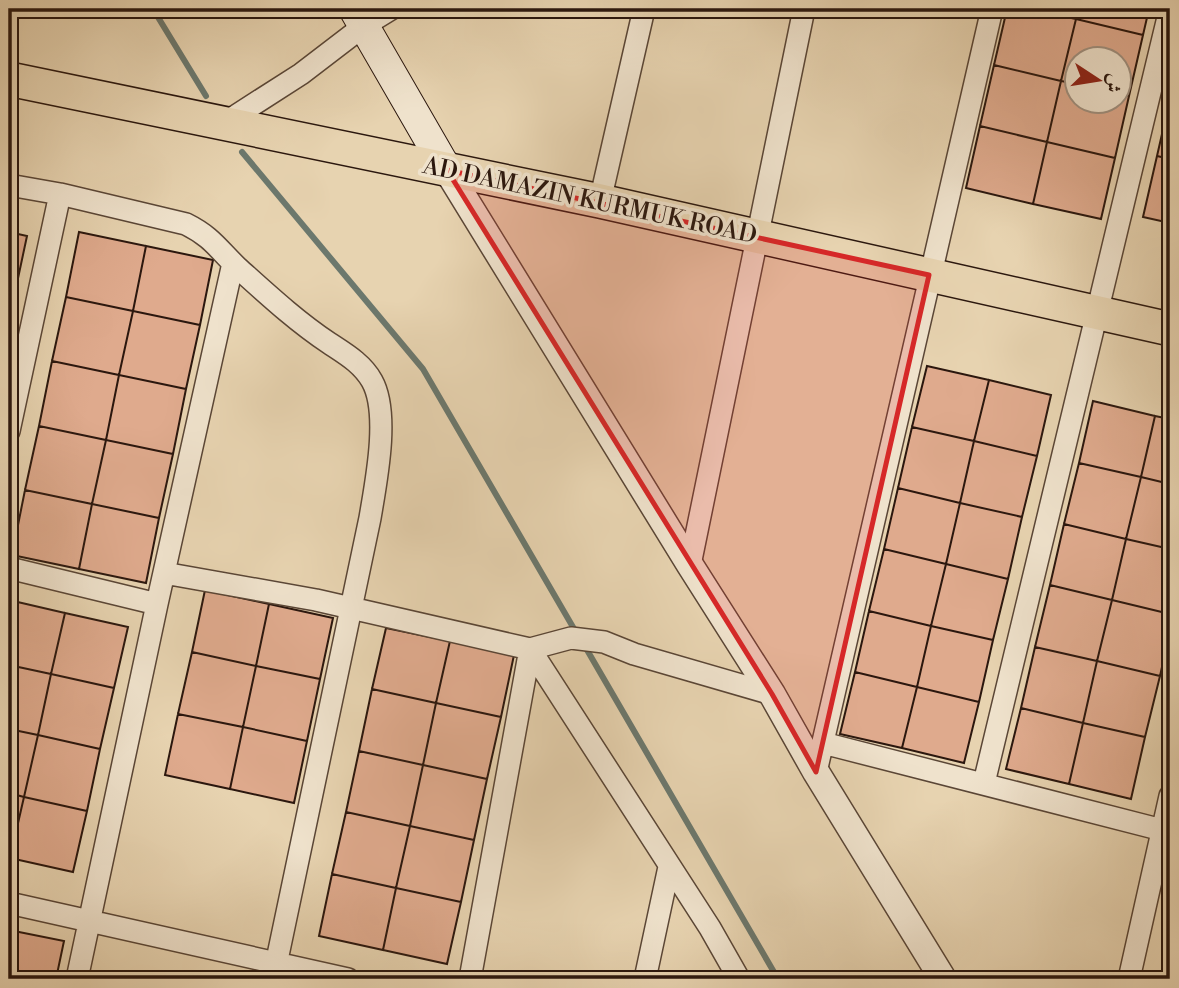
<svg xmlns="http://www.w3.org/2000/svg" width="1179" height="988" font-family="'Libre Bodoni',Amiri,serif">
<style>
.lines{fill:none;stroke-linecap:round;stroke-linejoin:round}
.stream{stroke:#6c786d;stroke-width:6}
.building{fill:#dfaa8d;stroke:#2b170e;stroke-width:2}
.minor-casing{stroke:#5a4636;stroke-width:24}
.tertiary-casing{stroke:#5a4636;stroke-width:29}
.secondary-casing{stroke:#2b170e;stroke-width:32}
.trunk-casing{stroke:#2b170e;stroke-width:36}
.minor{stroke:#efe2cc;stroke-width:21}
.tertiary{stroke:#efe2cc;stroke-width:26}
.secondary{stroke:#efe2cc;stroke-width:30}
.trunk{stroke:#e7d3b0;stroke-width:33}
.marked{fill:#d62828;fill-opacity:0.2;stroke:#d62828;stroke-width:5;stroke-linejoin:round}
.labels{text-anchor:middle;stroke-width:7;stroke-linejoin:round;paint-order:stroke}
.street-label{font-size:24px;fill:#2b170e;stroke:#efe2cc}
</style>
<rect width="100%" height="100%" fill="#e7d3b0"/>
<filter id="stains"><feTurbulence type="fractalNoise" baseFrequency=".00286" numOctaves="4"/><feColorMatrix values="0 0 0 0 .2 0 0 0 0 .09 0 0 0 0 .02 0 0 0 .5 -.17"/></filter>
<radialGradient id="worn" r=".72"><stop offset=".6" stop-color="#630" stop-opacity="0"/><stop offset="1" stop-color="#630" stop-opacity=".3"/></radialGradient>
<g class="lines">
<path class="stream" d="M153 9 206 96
M242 152 423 369 577 634
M583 643 778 979"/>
</g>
<path class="building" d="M1007 9H1030L1076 19 1061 81 994 65Z
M1030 9H1078L1076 19Z
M1078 9H1149L1143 35 1076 19Z
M1076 19 1143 35 1129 96 1120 94V60H1078V84L1061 81Z
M994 65 1061 81 1047 142 980 126Z
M1061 81 1078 84V102H1120V94L1129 96 1115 158 1047 142Z
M1170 99V159L1157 156Z
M980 126 1047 142 1033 204 966 188Z
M1047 142 1115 158 1101 219 1033 204Z
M1157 156 1170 159V223L1143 217Z
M9 232 27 236 14 297 9 296Z
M79 232 146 246 133 311 66 297Z
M146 246 213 260 200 325 133 311Z
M66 297 133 311 119 375 52 361Z
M133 311 200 325 186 389 119 375Z
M52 361 119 375 106 440 39 426Z
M927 366 989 380 974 441 912 427Z
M119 375 186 389 173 454 106 440Z
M989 380 1051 395 1037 456 974 441Z
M1093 401 1155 416 1141 477 1079 463Z
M1155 416 1170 419V484L1141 477Z
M39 426 106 440 92 504 25 490Z
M912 427 974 441 960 503 898 488Z
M106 440 173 454 159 518 92 504Z
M974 441 1037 456 1022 517 960 503Z
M1079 463 1141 477 1126 539 1064 524Z
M1141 477 1170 484V549L1126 539Z
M898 488 960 503 946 564 884 549Z
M25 490 92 504 79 569 12 555Z
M960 503 1022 517 1008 579 946 564Z
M92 504 159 518 146 583 79 569Z
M1064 524 1126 539 1112 600 1050 585Z
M1126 539 1170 549V614L1112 600Z
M884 549 946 564 931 626 869 611Z
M946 564 1008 579 993 640 931 626Z
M1050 585 1112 600 1097 661 1035 647Z
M205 590 269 604 256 666 192 652Z
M9 600 65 613 51 674 9 665Z
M1112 600 1170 614V631L1160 676 1097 661Z
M269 604 333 618 320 679 256 666Z
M869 611 931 626 917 687 855 672Z
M65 613 128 627 114 688 51 674Z
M931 626 993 640 979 702 917 687Z
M386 628 450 641 436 703 372 689Z
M450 641 514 655 501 717 436 703Z
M1035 647 1097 661 1083 723 1021 708Z
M192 652 256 666 243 727 178 714Z
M1097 661 1160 676 1145 737 1083 723Z
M9 665 51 674 38 735 9 729Z
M256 666 320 679 307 741 243 727Z
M855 672 917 687 902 748 840 734Z
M51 674 114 688 100 749 38 735Z
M917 687 979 702 964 763 902 748Z
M372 689 436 703 423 765 359 751Z
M436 703 501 717 487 779 423 765Z
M1021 708 1083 723 1069 784 1006 769Z
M178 714 243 727 230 789 165 775Z
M1083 723 1145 737 1131 799 1069 784Z
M243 727 307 741 294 803 230 789Z
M9 729 38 735 24 797 9 793Z
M38 735 100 749 87 811 24 797Z
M359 751 423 765 410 826 346 812Z
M423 765 487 779 474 840 410 826Z
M9 793 24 797 10 858 9 857Z
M24 797 87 811 73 872 10 858Z
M346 812 410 826 396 888 332 874Z
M410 826 474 840 461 902 396 888Z
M332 874 396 888 383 950 319 936Z
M396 888 461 902 447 964 383 950Z
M9 930 64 941 56 979H9Z"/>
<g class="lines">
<defs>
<path id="minor" d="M223 124 301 74 365 25 391 9
M9 185 60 194 186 224C212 237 218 249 238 268 267 294 296 321 329 343 344 353 362 363 372 381 390 413 376 482 370 518L273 979
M600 201 644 9
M9 431 60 194
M690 565 804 9
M9 568 157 604
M164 573 316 600 530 649 571 638 604 642 634 654 772 694
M823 743 1170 832
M816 772 992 9
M984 783 1170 9
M9 903 348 979
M77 979 157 604 233 263
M470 979 530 649 710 928 739 979
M645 979 669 867
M1129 979 1170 796"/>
<path id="tertiary" d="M447 170 690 565 772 694 816 772 943 979"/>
<path id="secondary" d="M354 9 447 170"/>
<path id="trunk" d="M9 79 600 201 1170 329"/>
</defs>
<use href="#minor" class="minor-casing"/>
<use href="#tertiary" class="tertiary-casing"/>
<use href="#secondary" class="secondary-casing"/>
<use href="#trunk" class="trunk-casing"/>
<use href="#minor" class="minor"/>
<use href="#tertiary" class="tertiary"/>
<use href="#secondary" class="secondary"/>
<use href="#trunk" class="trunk"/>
</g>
<path class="marked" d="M447 170 929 275 816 772 772 694Z"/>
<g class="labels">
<g class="street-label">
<text transform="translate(590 200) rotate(12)" y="8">AD DAMAZIN KURMUK ROAD</text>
</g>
</g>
<rect width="1179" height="988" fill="none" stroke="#e7d3b0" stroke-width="35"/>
<rect x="10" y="10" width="1158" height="967" fill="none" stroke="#2b170e" stroke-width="3.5"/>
<rect x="18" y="18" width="1144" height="953" fill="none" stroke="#2b170e" stroke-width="2"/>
<g transform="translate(1098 80) rotate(102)"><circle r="33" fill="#efe2cc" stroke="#a19180" stroke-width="2"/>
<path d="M0-5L12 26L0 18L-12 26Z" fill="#8f2418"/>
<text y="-10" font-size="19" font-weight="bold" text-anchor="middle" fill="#2b170e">ش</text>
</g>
<rect width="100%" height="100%" filter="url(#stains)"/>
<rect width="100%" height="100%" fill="url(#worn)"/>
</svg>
